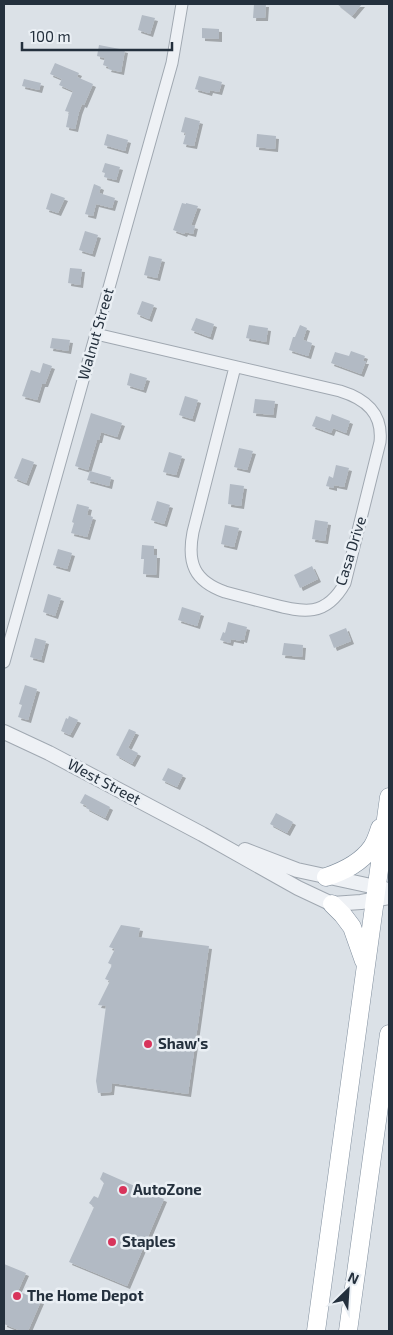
<svg xmlns="http://www.w3.org/2000/svg" width="393" height="1335" font-family="'Exo 2',sans-serif">
<style>
.building{fill:#b2bac4;filter:url(#shadow)}
.lines{fill:none;stroke-linecap:round;stroke-linejoin:round}
.minor-casing{stroke:#a0a8b1;stroke-width:13}
.tertiary-casing{stroke:#a0a8b1;stroke-width:16}
.trunk-casing{stroke:#818f9e;stroke-width:19}
.minor{stroke:#eef1f5;stroke-width:11}
.tertiary{stroke:#eef1f5;stroke-width:14}
.trunk{stroke:#fff;stroke-width:18}
.poi-dot{fill:#d8345b;stroke:#eaeff4;stroke-width:2}
.labels{text-anchor:middle;stroke-width:5;stroke-linejoin:round;paint-order:stroke}
.street-label{font-size:15px;fill:#24303d;stroke:#eaeff4}
.poi-label{font-size:15px;font-weight:bold;fill:#24303d;stroke:#eaeff4;text-anchor:start}
</style>
<defs>
<filter id="shadow"><feDropShadow dx="3" dy="3" stdDeviation="0" flood-color="#0004"/></filter>
</defs>
<rect width="100%" height="100%" fill="#dbe1e7"/>
<path class="building" d="M254 4H266L265 18H253Z
M337 4H362L352 16Z
M142 15 155 18 150 34 138 30Z
M202 28 219 29V39L202 38Z
M99 45 125 50 121 72 108 69 109 67 103 65 105 58 97 56Z
M55 63 79 73 77 77 93 84 84 105 82 104 79 112 75 129 66 127 69 112 65 111 73 91 59 85 62 79 50 74Z
M199 76 222 82 219 92 210 90 209 93 195 89Z
M24 79 41 83 39 90 22 86Z
M185 117 200 121 194 146 183 144 186 133 181 132Z
M107 134 128 140 125 151 104 145Z
M257 134 276 136 275 149 256 147Z
M105 163 120 167 116 180 104 177 105 173 102 172Z
M94 184 101 187 99 193 115 198 112 208 96 204 93 216 85 214Z
M51 193 65 198 58 213 46 209Z
M182 203 186 204V203L198 206 191 225 195 226 193 234 185 232 184 234 173 230Z
M85 231 98 235 92 254 79 250Z
M149 256 162 259 157 278 144 275Z
M70 268 82 269 80 285 68 283Z
M142 301 154 305 149 319 137 314Z
M196 318 214 324 210 337 191 330Z
M249 325 268 328 266 342 246 338Z
M300 325 307 328 303 340 312 343 308 356 289 350 293 337H295Z
M52 338 70 340 68 351 50 348Z
M351 351 365 356 363 361H366L361 374 331 363 335 352 349 356Z
M43 363 52 366 45 384H42L37 400 22 396 31 370 40 373Z
M130 373 147 378 143 390 127 385Z
M185 396 198 400 192 419 179 415Z
M255 399 275 401 273 415 253 413Z
M91 413 122 423 117 437 101 432 99 440H97L88 470 75 466Z
M332 414 350 421 346 433 333 428 331 433 312 426 316 416 330 421Z
M239 448 253 451 247 470 234 467Z
M169 452 182 456 176 475 163 472Z
M22 458 34 462 26 483 14 478Z
M336 465 349 468 344 487 334 485V488L326 486 329 476 333 478Z
M90 471 111 477 109 486 87 480Z
M230 484 244 486 241 506 228 504Z
M157 501 170 505 164 524 151 520Z
M77 504 89 507 87 515 93 517 87 537 71 533 74 523 72 522Z
M315 520 328 522 325 541 312 539Z
M225 525 239 528 234 547 221 544Z
M142 545 154 546V555H157L156 575 143 574 144 559H141Z
M58 549 72 553 67 569 53 565Z
M312 566 318 579 300 588 294 575Z
M48 594 61 598 55 616 43 612Z
M182 607 201 613 197 626 178 620Z
M228 622 247 627 244 640 241 639V641L231 639 230 643 220 640 223 632 225 633Z
M346 628 351 641 334 648 329 635Z
M35 638 46 641 41 660 30 657Z
M284 643 303 645 302 657 282 655Z
M25 685 37 689 28 720 18 717 22 705 19 704Z
M69 716 78 720 70 735 61 731 66 718 68 719Z
M129 729 136 732 128 748 138 753 132 764 116 755Z
M168 768 183 775 177 787 162 780Z
M85 794 110 807 105 818 86 808 87 806 80 803Z
M276 813 293 822 287 833 270 824Z
M121 925 140 928 138 937 209 946 188 1094 112 1083 111 1092 98 1093 96 1081 106 1006 98 1005 110 981 105 979 112 965 108 963 115 949 109 947Z
M103 1172 164 1199 127 1286 69 1262 94 1207 89 1203 94 1196 98 1198 104 1183 100 1179Z
M4 1264 26 1273 18 1291 41 1301 28 1331H21L4 1324Z"/>
<g class="lines">
<defs>
<path id="minor" d="M96 334 340 391C366 399 383 413 380 442L345 583C326 617 304 613 271 604 255 600 240 596 225 592 194 581 187 563 193 532L235 367
M4 662 172 63 182 4"/>
<path id="tertiary" d="M4 732 49 753 202 834 298 888 332 904 361 902 389 897
M245 850 297 870 385 889"/>
<path id="trunk" d="M326 877C344 871 361 863 372 847 376 841 378 834 380 828
M332 904 343 915 352 927 364 961
M316 1331 389 797
M348 1331 389 1034"/>
</defs>
<use href="#minor" class="minor-casing"/>
<use href="#tertiary" class="tertiary-casing"/>
<use href="#trunk" class="trunk-casing"/>
<use href="#minor" class="minor"/>
<use href="#tertiary" class="tertiary"/>
<use href="#trunk" class="trunk"/>
</g>
<g class="poi-dot">
<circle cx="148" cy="1044" r="5"/>
<circle cx="123" cy="1190" r="5"/>
<circle cx="112" cy="1242" r="5"/>
<circle cx="17" cy="1296" r="5"/>
</g>
<g class="labels">
<g class="street-label">
<text transform="translate(96 334) rotate(-74)" y="5">Walnut Street</text>
<text transform="translate(351 551) rotate(-73)" y="5">Casa Drive</text>
<text transform="translate(104 782) rotate(28)" y="5">West Street</text>
</g>
<g class="poi-label">
<text x="158" y="1049">Shaw's</text>
<text x="133" y="1195">AutoZone</text>
<text x="122" y="1247">Staples</text>
<text x="27" y="1301">The Home Depot</text>
</g>
</g>
<rect width="393" height="1335" fill="none" stroke="#24303d" stroke-width="10"/>
<g transform="translate(348 1290) rotate(25)" stroke="#eaeff4" stroke-width="4" paint-order="stroke">
<path d="M0-4L9 19L0 12L-9 19Z" fill="#24303d"/>
<text y="-8" font-size="14" font-weight="bold" text-anchor="middle" fill="#24303d">N</text>
</g>
<path d="M22 42v8h150v-8" fill="none" stroke="#24303d" stroke-width="2.5"/>
<text x="30" y="42" font-size="15" fill="#24303d" stroke="#eaeff4" stroke-width="4" paint-order="stroke">100 m</text>
</svg>
